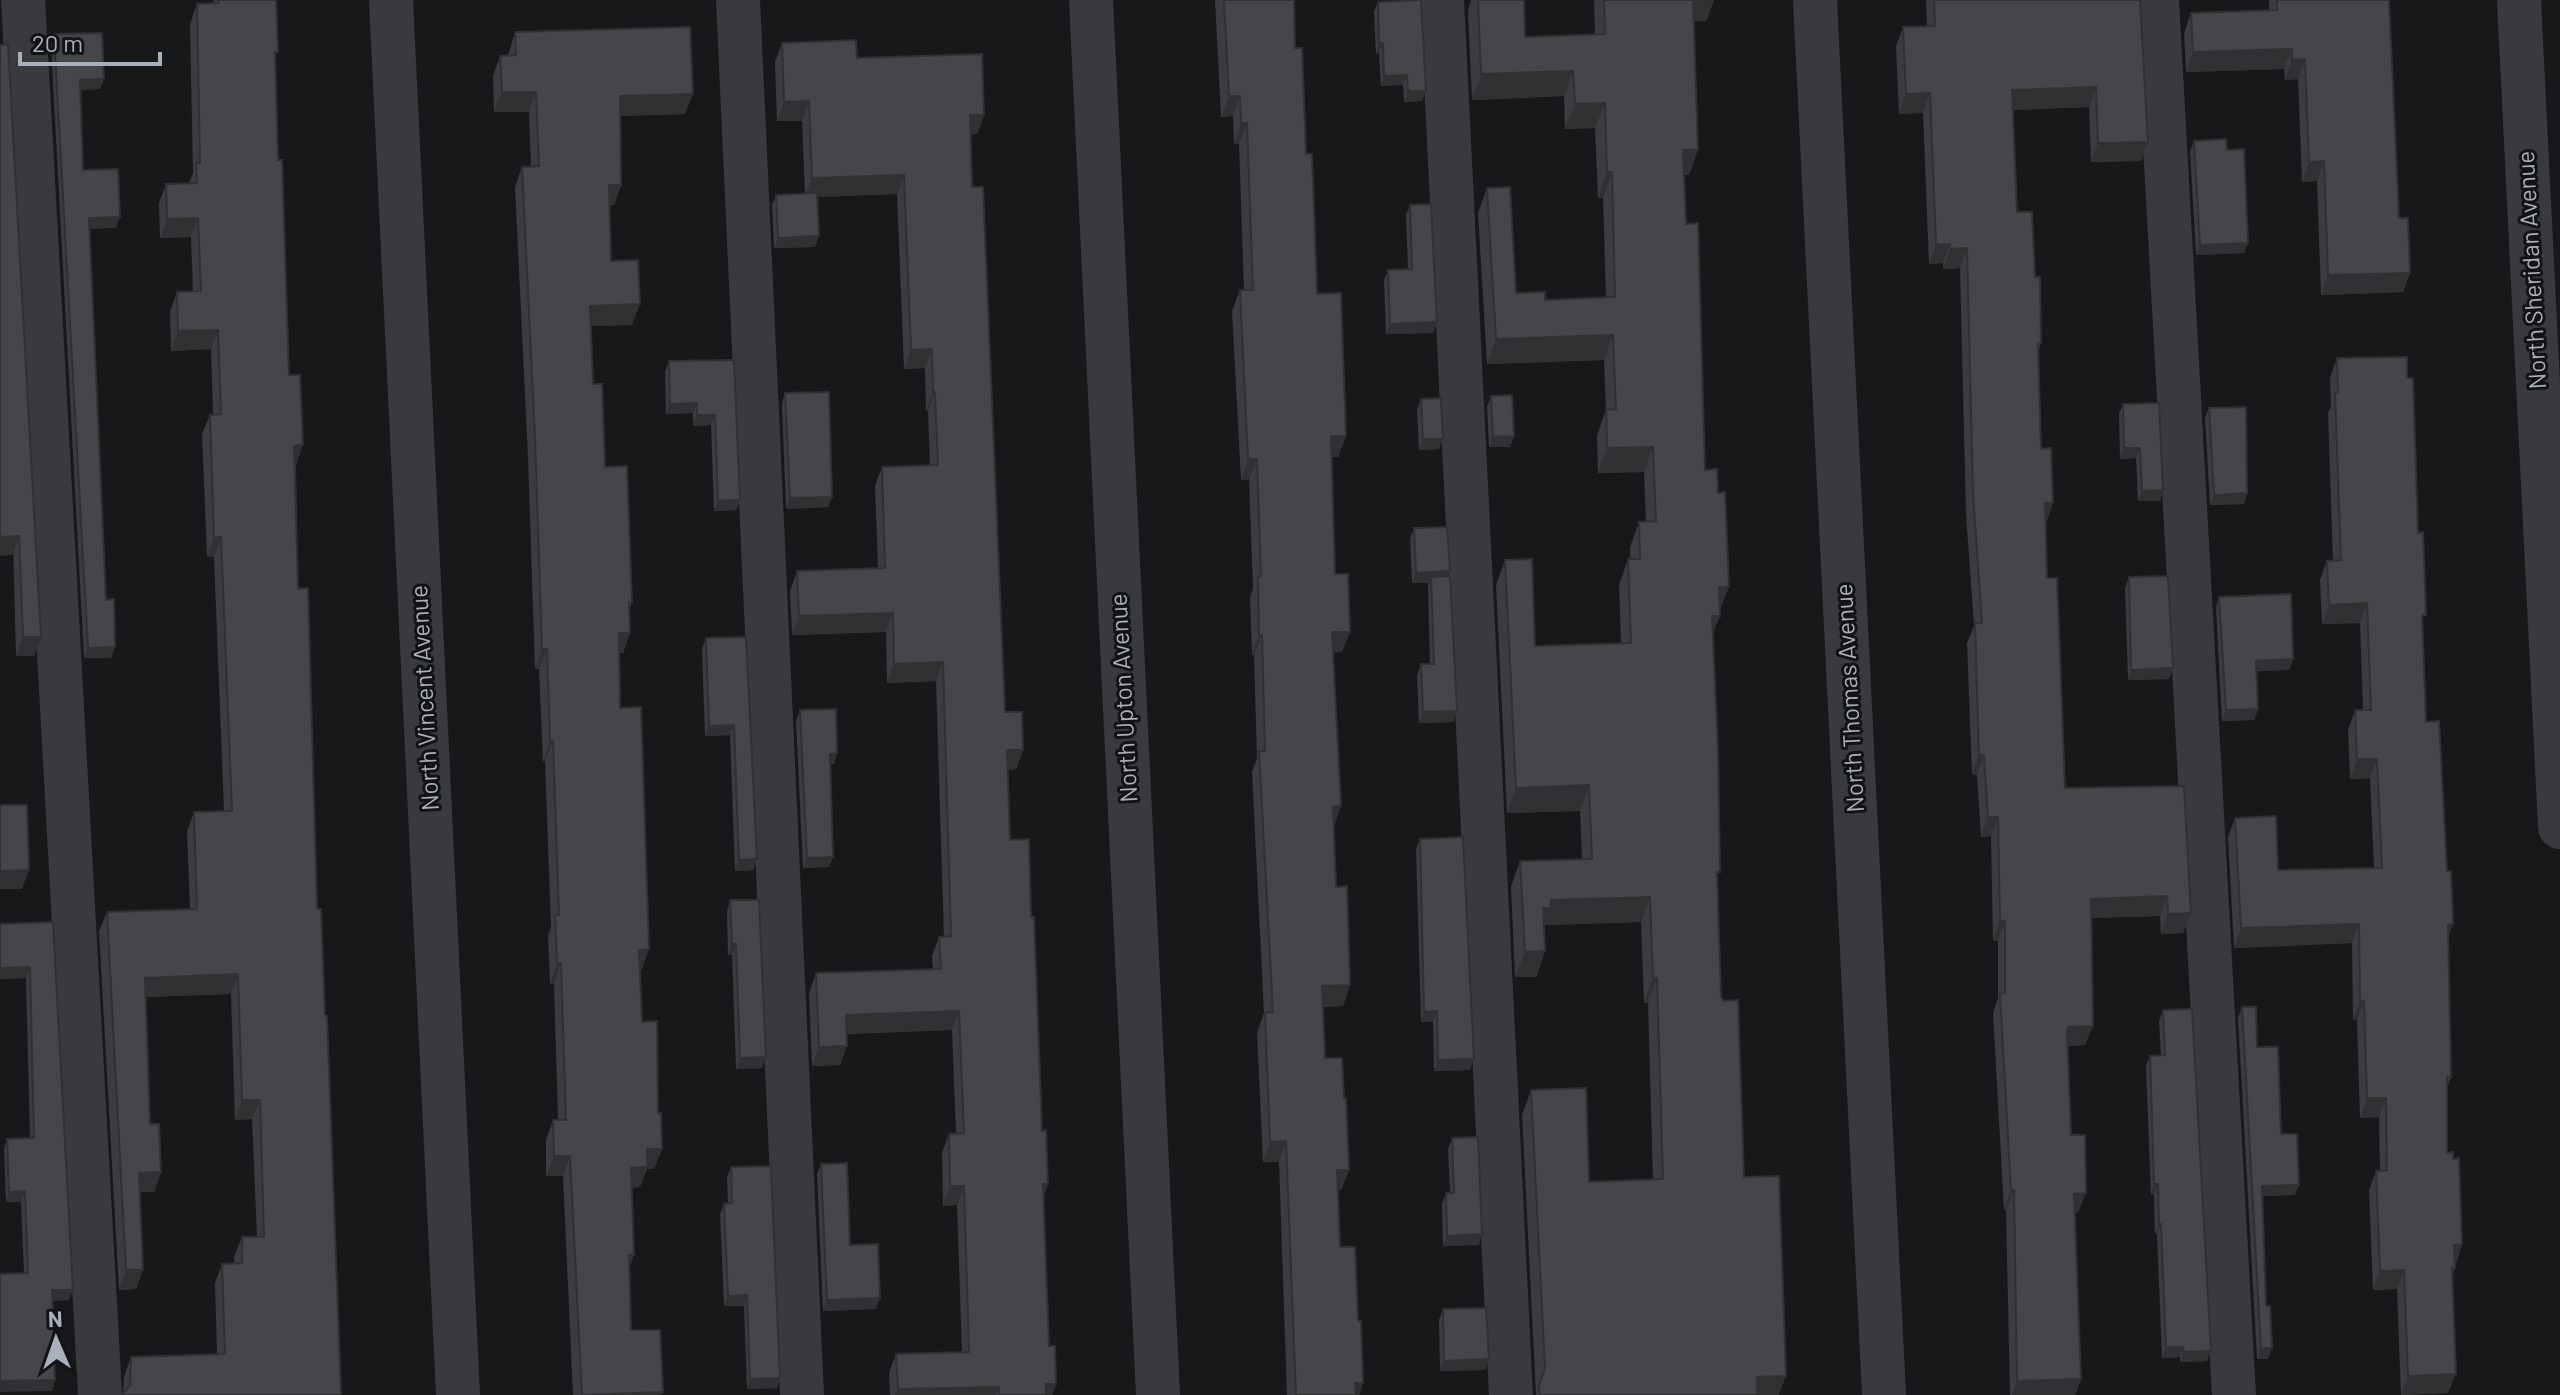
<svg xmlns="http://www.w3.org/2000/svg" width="2560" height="1395" font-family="Barlow,sans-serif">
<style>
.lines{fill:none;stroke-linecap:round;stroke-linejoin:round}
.minor{stroke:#383a3e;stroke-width:44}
.wall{fill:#3a3c3f}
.shaded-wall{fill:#303133}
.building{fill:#444649;stroke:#303133;stroke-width:2}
.labels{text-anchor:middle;stroke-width:6;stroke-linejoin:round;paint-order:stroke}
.street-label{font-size:24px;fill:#aab0b9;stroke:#121314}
</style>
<rect width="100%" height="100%" fill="#171819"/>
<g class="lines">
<path class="minor" d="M23 0 100 1395
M391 0 458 1395
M738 0 802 1395
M1091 0 1158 1395
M1442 0 1511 1395
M1815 0 1884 1395
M2157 0 2234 1395
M2519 0 2560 827"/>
</g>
<path class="wall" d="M214 0H276L275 61 278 160 289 375 296 465 298 589 325 1016 341 1395 123 1393 124 1377 131 1357 217 1354 215 1283 222 1264H235L234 1257 242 1237H257L252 1119 235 1120 231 994 145 997 150 1124 161 1172 154 1192H140L136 1289 119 1290 99 931 107 912 190 909 187 832 194 812 224 811 214 557H207L202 434 210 415H213L211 349 171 351 170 312 177 292H193L191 237 160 238 159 203 166 184 189 183 193 173 190 24 197 4H213Z
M1215 0H1294L1295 48 1306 154 1317 294 1346 436 1338 457H1331L1335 574 1342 652H1333L1334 827 1336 887 1350 985 1343 1006 1323 1007 1325 1058 1344 1098 1349 1170 1341 1190H1338L1340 1247 1358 1321 1363 1383 1359 1395H1287L1279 1162H1263L1257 1033 1264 1013 1252 772 1257 758 1254 655H1252L1250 597 1253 589 1249 479 1241 480 1232 311 1240 290H1244L1239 144H1234L1233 116 1221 117Z
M1471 0H1524L1525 37 1595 34 1594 0H1714L1706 21H1694L1689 175H1684L1686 224 1705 470 1719 612 1713 635 1717 879 1721 997 1744 1177 1779 1395H1536L1522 1115 1531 1090 1589 1182 1653 1180 1648 1003H1644L1641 922 1545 925V951L1536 977H1515L1511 887 1520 861 1582 859 1580 811 1507 813 1496 585 1505 560 1535 646 1621 643 1619 585 1628 559H1630V547L1639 522H1646L1644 472 1598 473 1597 435 1606 410 1604 360 1487 364 1478 213 1487 188 1516 293 1545 300 1606 298 1603 198H1598L1595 128 1565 129 1564 96 1472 100 1468 10Z
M1926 0H2140L2148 142 2141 161 2091 162 2089 107 2013 110 2017 212 2035 277 2041 343 2038 352 2041 449 2053 503 2046 523 2047 578 2065 788 2191 913 2183 933 2161 934 2160 916 2091 918 2085 1045 2068 1046 2071 1135 2078 1213H2075L2081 1379 2075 1395H2010L2006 1210H2004L1993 1013 1998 998V941H1993L1991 836 1981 837 1977 775 1972 774 1967 643 1974 626 1966 514 1960 268 1943 269V263L1929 264 1923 113 1899 114 1896 46 1903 27 1927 26Z
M2269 0H2389L2399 218 2410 273 2403 292 2321 295 2317 181 2302 182 2298 79 2285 80 2284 69 2186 72 2184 33 2191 13 2269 11Z
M1378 2 1422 101 1404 102 1403 85 1381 86 1379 53 1376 54 1374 12Z
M515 32 685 114 620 116 621 185 614 205H609L611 261 632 325 591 326 593 384 605 467 632 602 630 608V633L623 653H620V708L642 969 640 970 642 1022 658 1113 662 1149 654 1169H647L640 1187 632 1188 629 1268 631 1330 663 1392 661 1395H573L563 1176H546V1140L553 1120H558L554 984H550L548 935 551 927 545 761 543 762 539 669H535L528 457 515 187 522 167H531L529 112H494L493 76 500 56 508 55Z
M54 34 104 79 100 89 80 90 83 170 116 228H89L106 600 115 647 111 658H84L51 45Z
M782 43 857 58 984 115 977 134H970L972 187 1005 712 1023 750 1016 769 1008 770 1010 840 1031 917 1042 1131 1048 1184 1043 1196 1049 1346 1056 1384 1052 1395H890L889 1373 896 1354 962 1352 957 1205 943 1206 942 1153 949 1134H956L952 1030 847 1034 840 1065 812 1066 809 993 816 973 933 969 932 956 939 937H944L936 681 887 683 886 632 792 635 790 591 797 571 878 569 875 486 882 467 930 465 928 411H926L925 368 904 369 897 194 817 197 815 247 774 248 772 205 776 195 805 194 802 121H777L775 62Z
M0 45 41 637 34 656H16Z
M2194 141 2227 150 2248 243 2244 253 2196 255 2190 151Z
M1410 205 1437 322 1433 333 1386 334 1384 280 1388 270 1408 269 1406 215Z
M2337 358 2422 626 2426 722 2448 937 2451 1077 2447 1088V1153L2462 1244 2452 1277 2448 1393 2401 1395 2397 1289 2373 1290 2369 1190 2376 1171H2380L2379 1117 2360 1118 2357 1020H2353L2352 943 2234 948 2228 837 2235 818 2278 870 2374 868 2370 778 2350 779 2348 730 2355 710H2363L2360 623 2322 624 2320 580 2327 561H2333L2328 413 2331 406 2330 378Z
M734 360 740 500 736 510 714 511 711 425 693 426V413L666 414 665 372 669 361Z
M785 393 832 497 828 507 786 509 782 404Z
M1491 396 1514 436 1510 447H1489L1487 407Z
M1421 399 1443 439 1439 449 1419 450 1417 409Z
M2123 404 2163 490 2160 501H2138L2136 458 2120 459 2119 414Z
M2209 408 2247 493 2244 504 2210 505 2205 418Z
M1414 528 1450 571 1448 576 1457 711 1453 722 1419 723 1417 675 1421 664H1430L1428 587 1429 583H1412L1410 539Z
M2129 577 2173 668 2169 679 2128 680 2125 588Z
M2219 597 2293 659 2289 670 2256 671 2258 709 2254 720 2222 721 2216 608Z
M746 637 757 859 753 870 735 871 730 735 705 736 702 649 706 638Z
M800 710 837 753 834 764H830L833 857 829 867 803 868 796 721Z
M1420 839 1470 1070 1434 1071 1433 1022H1421L1416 849Z
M730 900 766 1057 762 1068 736 1069 732 955H728L727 911Z
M53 922 73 1290 69 1300 53 1301 55 1380 52 1391 24 1273 21 1202H6L4 1149 7 1139 30 1138 26 978 0 979Z
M2242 1007 2257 1047 2281 1134 2295 1195 2262 1196 2266 1306 2272 1348 2268 1359H2257L2238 1018Z
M2163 1010 2211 1351 2207 1361 2180 1362V1357L2162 1358 2157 1234H2155L2154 1195H2151L2146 1066 2150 1056H2161L2159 1021Z
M1452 1138 1479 1245 1443 1246 1442 1204 1446 1193H1450L1448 1149Z
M821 1164 850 1245 876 1309 823 1311 817 1175Z
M731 1167 780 1378 777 1388 747 1389 744 1306H724L720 1214 724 1204 728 1203 727 1178Z
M1443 1309 1485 1370 1440 1371 1439 1320Z"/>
<path class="shaded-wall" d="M1692 0H1714L1706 21 1684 22Z
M1379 43H1383L1379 53 1376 54Z
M2292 49 2284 69 2186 72 2193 52Z
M2305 59 2298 79 2285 80 2292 60Z
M1573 71 1564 96 1472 100 1481 74Z
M1407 75 1403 85 1381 86 1384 76Z
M104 79 100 89 76 90 80 80Z
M2096 87 2089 107 2005 110 2012 90Z
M1408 91H1426L1422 101 1404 102Z
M502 92H536L529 112H494Z
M1930 93 1923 113 1899 114 1906 94Z
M693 94 685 114 612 116 620 96Z
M1229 96H1240L1233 116 1221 117Z
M809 101 802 121H777L784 102Z
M1605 103 1595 128 1565 129 1575 104Z
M970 115H984L977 134 963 135Z
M1241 123H1247L1239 144H1234Z
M2148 142 2141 161 2091 162 2098 143Z
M1683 150H1698L1689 175H1674Z
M2324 161 2317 181 2302 182 2309 162Z
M1607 172H1612L1603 198H1598Z
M904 175 897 194 805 197 812 178Z
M609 185H621L614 205H601Z
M120 217 116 228 85 229 89 218Z
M198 218 191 237 160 238 167 219Z
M819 236 815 247 774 248 778 238Z
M2248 243 2244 253 2196 255 2200 245Z
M1936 244H1950L1943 263 1929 264Z
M1967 248 1960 268 1943 269 1950 249Z
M2410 273 2403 292 2321 295 2328 275Z
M640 304 632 325 583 326 590 306Z
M1437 322 1433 333 1386 334 1390 324Z
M218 330 211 349 171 351 178 331Z
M1613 335 1604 360 1487 364 1496 339Z
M932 349 925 368 904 369 911 350Z
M933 392H935L928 411H926Z
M697 403 693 413 666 414 670 404Z
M697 415H715L711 425 693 426Z
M1331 436H1346L1338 457H1323Z
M1514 436 1510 447H1489L1493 437Z
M1423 439H1443L1439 449 1419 450Z
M303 445 296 465H287L294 446Z
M1653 447 1644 472 1598 473 1607 448Z
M2124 448H2140L2136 458 2120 459Z
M1248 459H1257L1249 479 1241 480Z
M2163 490 2160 501H2138L2142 491Z
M2247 493 2244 504 2210 505 2214 495Z
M832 497 828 507 786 509 790 498Z
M740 500 736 510 714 511 718 501Z
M2045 503H2053L2046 523Z
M19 536 12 555 0 556V537Z
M221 537 214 557H207L214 538Z
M1450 571 1446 582 1431 577 1429 583H1412L1416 573Z
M1719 587H1729L1719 612Z
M2367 603 2360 623 2322 624 2329 605Z
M893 613 886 632 792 635 799 616Z
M1712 616H1720L1710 641Z
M1332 632H1350L1342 652 1325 653Z
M619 633H630L623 653H612Z
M1259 635H1262L1254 655H1252Z
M23 637H41L34 656H16Z
M115 647 111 658H84L88 648Z
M542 649H547L539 669H535Z
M2293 659 2289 670 2252 671 2256 661Z
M943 662 936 681 887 683 894 664Z
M2173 668 2169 679 2128 680 2131 670Z
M2258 709 2254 720 2222 721 2226 710Z
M1457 711 1453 722 1419 723 1423 712Z
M734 725 730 735 705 736 709 726Z
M550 741H553L545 761 543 762Z
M1007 750H1023L1016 769 1000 770Z
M837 753 834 764H826L830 754Z
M1979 755H1984L1977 775 1972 774Z
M2357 759H2377L2370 778 2350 779Z
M1589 785 1580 811 1507 813 1516 788Z
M1341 806 1334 827 1333 807Z
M1988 817H1998L1991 836 1981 837Z
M833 857 829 867 803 868 807 858Z
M757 859 753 870 735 871 739 860Z
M29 870 22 889H0V871Z
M2167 896 2160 916 2083 918 2091 899Z
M1650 897 1641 922 1545 925 1542 933 1543 908 1551 900Z
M2191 913 2183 933 2161 934 2168 914Z
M2000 921H2005L1998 941H1993Z
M2359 924 2352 943 2234 948 2241 928Z
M2453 924 2445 944 2448 925Z
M732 944H736L732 955H728Z
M649 949 642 969 632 970 639 950Z
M1545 951 1536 977H1515L1525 952Z
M561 963 554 984H550L557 964Z
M30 967 26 978 0 979V968Z
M238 974 231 994 138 997 145 978Z
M1653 978H1657L1648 1003H1644Z
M1350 985 1343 1006 1315 1007 1322 986Z
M2360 1001H2364L2357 1020H2353Z
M959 1011 952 1030 839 1034 846 1015Z
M1437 1011 1433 1022H1421L1424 1012Z
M2093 1026 2085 1045 2061 1047 2068 1027Z
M847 1046 840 1065 812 1066 819 1047Z
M766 1057 762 1068 736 1069 740 1058Z
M1474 1059 1470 1070 1434 1071 1438 1060Z
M2367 1098H2386L2379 1117 2360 1118Z
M242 1100H260L252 1119 235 1120Z
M1286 1141 1279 1162H1263L1270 1142Z
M647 1149H662L654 1169H647L640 1187 623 1188 631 1168Z
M554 1156H570L563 1176H546Z
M1337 1170H1349L1341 1190 1330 1191Z
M161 1172 154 1192H132L139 1173Z
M1043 1184H1048L1041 1203Z
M2154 1184H2158L2154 1195H2151Z
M2299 1185 2295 1195 2258 1196 2262 1186Z
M950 1186H964L957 1205 943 1206Z
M2011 1190H2014L2006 1210H2004Z
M25 1191 21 1202H6L9 1192Z
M2086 1193 2078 1213H2067L2074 1194Z
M2159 1224H2161L2157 1234H2155Z
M1482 1234 1479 1245 1443 1246 1447 1236Z
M2462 1244 2455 1264 2454 1245Z
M629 1255H634L627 1275Z
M126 1270H143L136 1289 119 1290Z
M2404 1270 2397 1289 2373 1290 2380 1271Z
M52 1290H73L69 1300 48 1301Z
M747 1295 744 1306H724L728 1296Z
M880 1298 876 1309 823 1311 827 1300Z
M2166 1347H2183L2180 1357 2162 1358Z
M2272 1348 2268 1359H2257L2261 1349Z
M2211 1351 2207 1361 2180 1362 2184 1352Z
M1489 1359 1485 1370 1440 1371 1444 1361Z
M2456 1374 2448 1393 2401 1395 2408 1376Z
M1786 1376 1779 1395H1750L1757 1377Z
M780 1378 777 1388 747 1389 750 1379Z
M2081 1379 2075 1395H2012L2017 1381Z
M55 1380 52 1391 0 1392V1381Z
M1355 1383H1363L1359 1395H1351Z
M1046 1384H1056L1052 1395H1042Z
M999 1387 996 1395H895L898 1389Z
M663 1392 661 1395H582Z"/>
<path class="building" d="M219 0H276L278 52H275L278 160H282L289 375H300L303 445 294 446 298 589 308 588 317 909H321L325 1016H327L341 1395H121L130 1386 131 1357 225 1354 222 1264 242 1263V1237H264L260 1100H242L238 974 145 978 150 1124H159L161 1172 139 1173 143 1270H126L107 912 197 909 194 812 232 811 221 537 214 538 210 415 221 414 218 330 178 331 177 292 201 291 198 218 167 219 166 184 197 183 196 163H200L197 4 219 3Z
M1224 0H1294L1295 48H1302L1306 154H1312L1317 294 1341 293 1346 436H1331L1335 574H1348L1350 632H1332L1341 806 1333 807 1336 887 1347 886 1350 985 1322 986 1325 1058H1342L1344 1098H1346L1349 1170H1337L1340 1247H1355L1358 1321H1361L1363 1383H1355L1356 1395H1296L1286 1141 1270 1142 1265 1013 1273 1012 1259 751H1265L1262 635H1259L1258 577H1261L1257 459H1248L1240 290H1253L1247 123H1241L1240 96H1229Z
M1421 0 1426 91H1408L1407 75 1384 76 1383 43H1379L1378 2Z
M1478 0H1524L1525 37 1605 34 1604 0H1693L1698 150H1683L1686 224 1698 223 1705 470 1717 469 1718 493 1725 492 1729 587H1719L1720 616H1712L1718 752 1720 872H1717L1721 997 1724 1001 1738 1000 1744 1177 1779 1176 1786 1376 1757 1377V1395H1540L1539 1385 1545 1368 1531 1090 1586 1088 1589 1182 1663 1179 1657 978H1653L1650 897 1551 900V908H1543L1545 951 1525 952 1520 861 1592 859 1589 785 1516 788 1505 560 1532 559 1535 646 1631 643 1628 559H1640L1639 522 1656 521 1653 447 1607 448 1606 410 1616 409 1613 335 1496 339 1487 188 1510 187 1516 293 1545 292V300L1615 297 1612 172H1607L1605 103 1575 104 1573 71 1481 74Z
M1934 0H2140L2148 142 2098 143 2096 87 2012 90 2017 212H2032L2035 277H2040L2041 343H2038L2041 449 2051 448 2053 503H2045L2047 578H2057L2065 788 2184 786 2191 913 2168 914 2167 896 2091 899 2093 1026 2068 1027 2067 1031 2071 1135H2085L2086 1193 2074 1194 2081 1379 2017 1381 2014 1190H2011L2000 994 2005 993V921H2000L1998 817H1988L1984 755H1979L1975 623H1982L1973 494 1967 248 1950 249V244H1936L1930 93 1906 94 1903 27 1935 26Z
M2277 0H2389L2399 218H2408L2410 273 2328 275 2324 161 2309 162 2305 59 2292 60V49L2193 52 2191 13 2277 10Z
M690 27 693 94 620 96 621 185H609L611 261 638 260 640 304 590 306 593 384H602L605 467 627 466 632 602H629L630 633H619L620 708 641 707 649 949 639 950 642 1022 657 1021 658 1113H661L662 1149H647V1167L631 1168 634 1255H629L631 1330H660L663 1392 582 1395 570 1156H554L553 1120H566L561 963 557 964 555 915H559L553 741H550L547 649H542L535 437 522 167 539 166 536 92H502L500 56 516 55 515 32Z
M102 33 104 79 80 80 83 170 118 169 120 217 89 218 106 600 114 599 115 647 88 648 54 34Z
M856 40 857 58 982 54 984 115H970L972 187H983L1005 712H1022L1023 750H1007L1010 840 1029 839 1031 917H1034L1042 1131 1046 1130 1048 1184H1043L1049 1346H1055L1056 1384H1046V1395H999V1387L898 1389 896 1354 969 1352 964 1186H950L949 1134 964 1133 959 1011 846 1015 847 1046 819 1047 816 973 941 969 939 937 951 936 943 662 894 664 893 613 799 616 797 571 885 568 882 467 938 465 935 392H933L932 349 911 350 904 175 812 178 809 101 784 102 782 43Z
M8 44 41 637H23L19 536 0 537V45Z
M2226 139 2227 150 2244 149 2248 243 2200 245 2194 141Z
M817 193 819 236 778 238 776 195Z
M1431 204 1437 322 1390 324 1388 270 1412 269 1410 205Z
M2407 357V378H2413L2418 533 2423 532 2426 615H2422L2426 722 2439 721 2447 871H2451L2453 924 2448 925 2451 1077H2447V1153L2453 1152V1159L2459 1158 2462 1244 2454 1245 2455 1268H2452L2456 1374 2408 1376 2404 1270 2380 1271 2376 1171 2387 1170 2386 1098H2367L2364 1001H2360L2359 924 2241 928 2235 818 2276 816 2278 870 2382 868 2377 759H2357L2355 710H2371L2367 603 2329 605 2327 561 2341 560 2335 393H2338L2337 358Z
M734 360 740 500 718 501 715 415H697V403L670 404 669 361Z
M829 392 832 497 790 498 785 393Z
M1512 395 1514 436 1493 437 1491 396Z
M1441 398 1443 439H1423L1421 399Z
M2159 403 2163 490 2142 491 2140 448H2124L2123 404Z
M2246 407 2247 493 2214 495 2209 408Z
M1447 527 1450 571 1416 573 1414 528Z
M1450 576 1457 711 1423 712 1421 664H1434L1431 577Z
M2168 576 2173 668 2131 670 2129 577Z
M2291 594 2293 659 2256 661 2258 709 2226 710 2219 597Z
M746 637 757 859 739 860 734 725 709 726 706 638Z
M836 709 837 753 830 754 833 857 807 858 800 710Z
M0 805H27L29 870 0 871Z
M1463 837 1474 1059 1438 1060 1437 1011 1424 1012 1420 839Z
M730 900H759L766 1057 740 1058 736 944H732Z
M53 922 73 1290H52L55 1380 0 1381V1274L28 1273 25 1191 9 1192 7 1139 34 1138 30 967 0 968V924Z
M2242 1007H2256L2257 1047H2278L2281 1134H2297L2299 1185 2262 1186 2266 1306H2270L2272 1348 2261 1349Z
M2192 1009 2211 1351 2184 1352 2183 1347H2166L2161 1224H2159L2158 1184H2154L2150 1056 2165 1055 2163 1010Z
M1478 1137 1482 1234 1447 1236 1446 1193H1454L1452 1138Z
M847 1163 850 1245 878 1244 880 1298 827 1300 821 1164Z
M771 1166 780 1378 750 1379 747 1295 728 1296 724 1204 732 1203 731 1167Z
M1486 1308 1489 1359 1444 1361 1443 1309Z"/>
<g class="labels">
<g class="street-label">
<text transform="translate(2532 270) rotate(-93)" y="8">North Sheridan Avenue</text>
<text transform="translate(425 698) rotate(-93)" y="8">North Vincent Avenue</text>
<text transform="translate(1124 698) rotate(-93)" y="8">North Upton Avenue</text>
<text transform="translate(1850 698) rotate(-93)" y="8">North Thomas Avenue</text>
</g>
</g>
<g transform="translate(56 1339) rotate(358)" stroke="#121314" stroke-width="6" paint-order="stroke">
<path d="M0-6L14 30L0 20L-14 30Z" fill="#aab0b9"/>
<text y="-12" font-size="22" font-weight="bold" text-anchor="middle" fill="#aab0b9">N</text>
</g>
<path d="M20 52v12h140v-12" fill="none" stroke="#aab0b9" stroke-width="4"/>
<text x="32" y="52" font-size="24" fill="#aab0b9" stroke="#121314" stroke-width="6" paint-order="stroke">20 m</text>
</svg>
